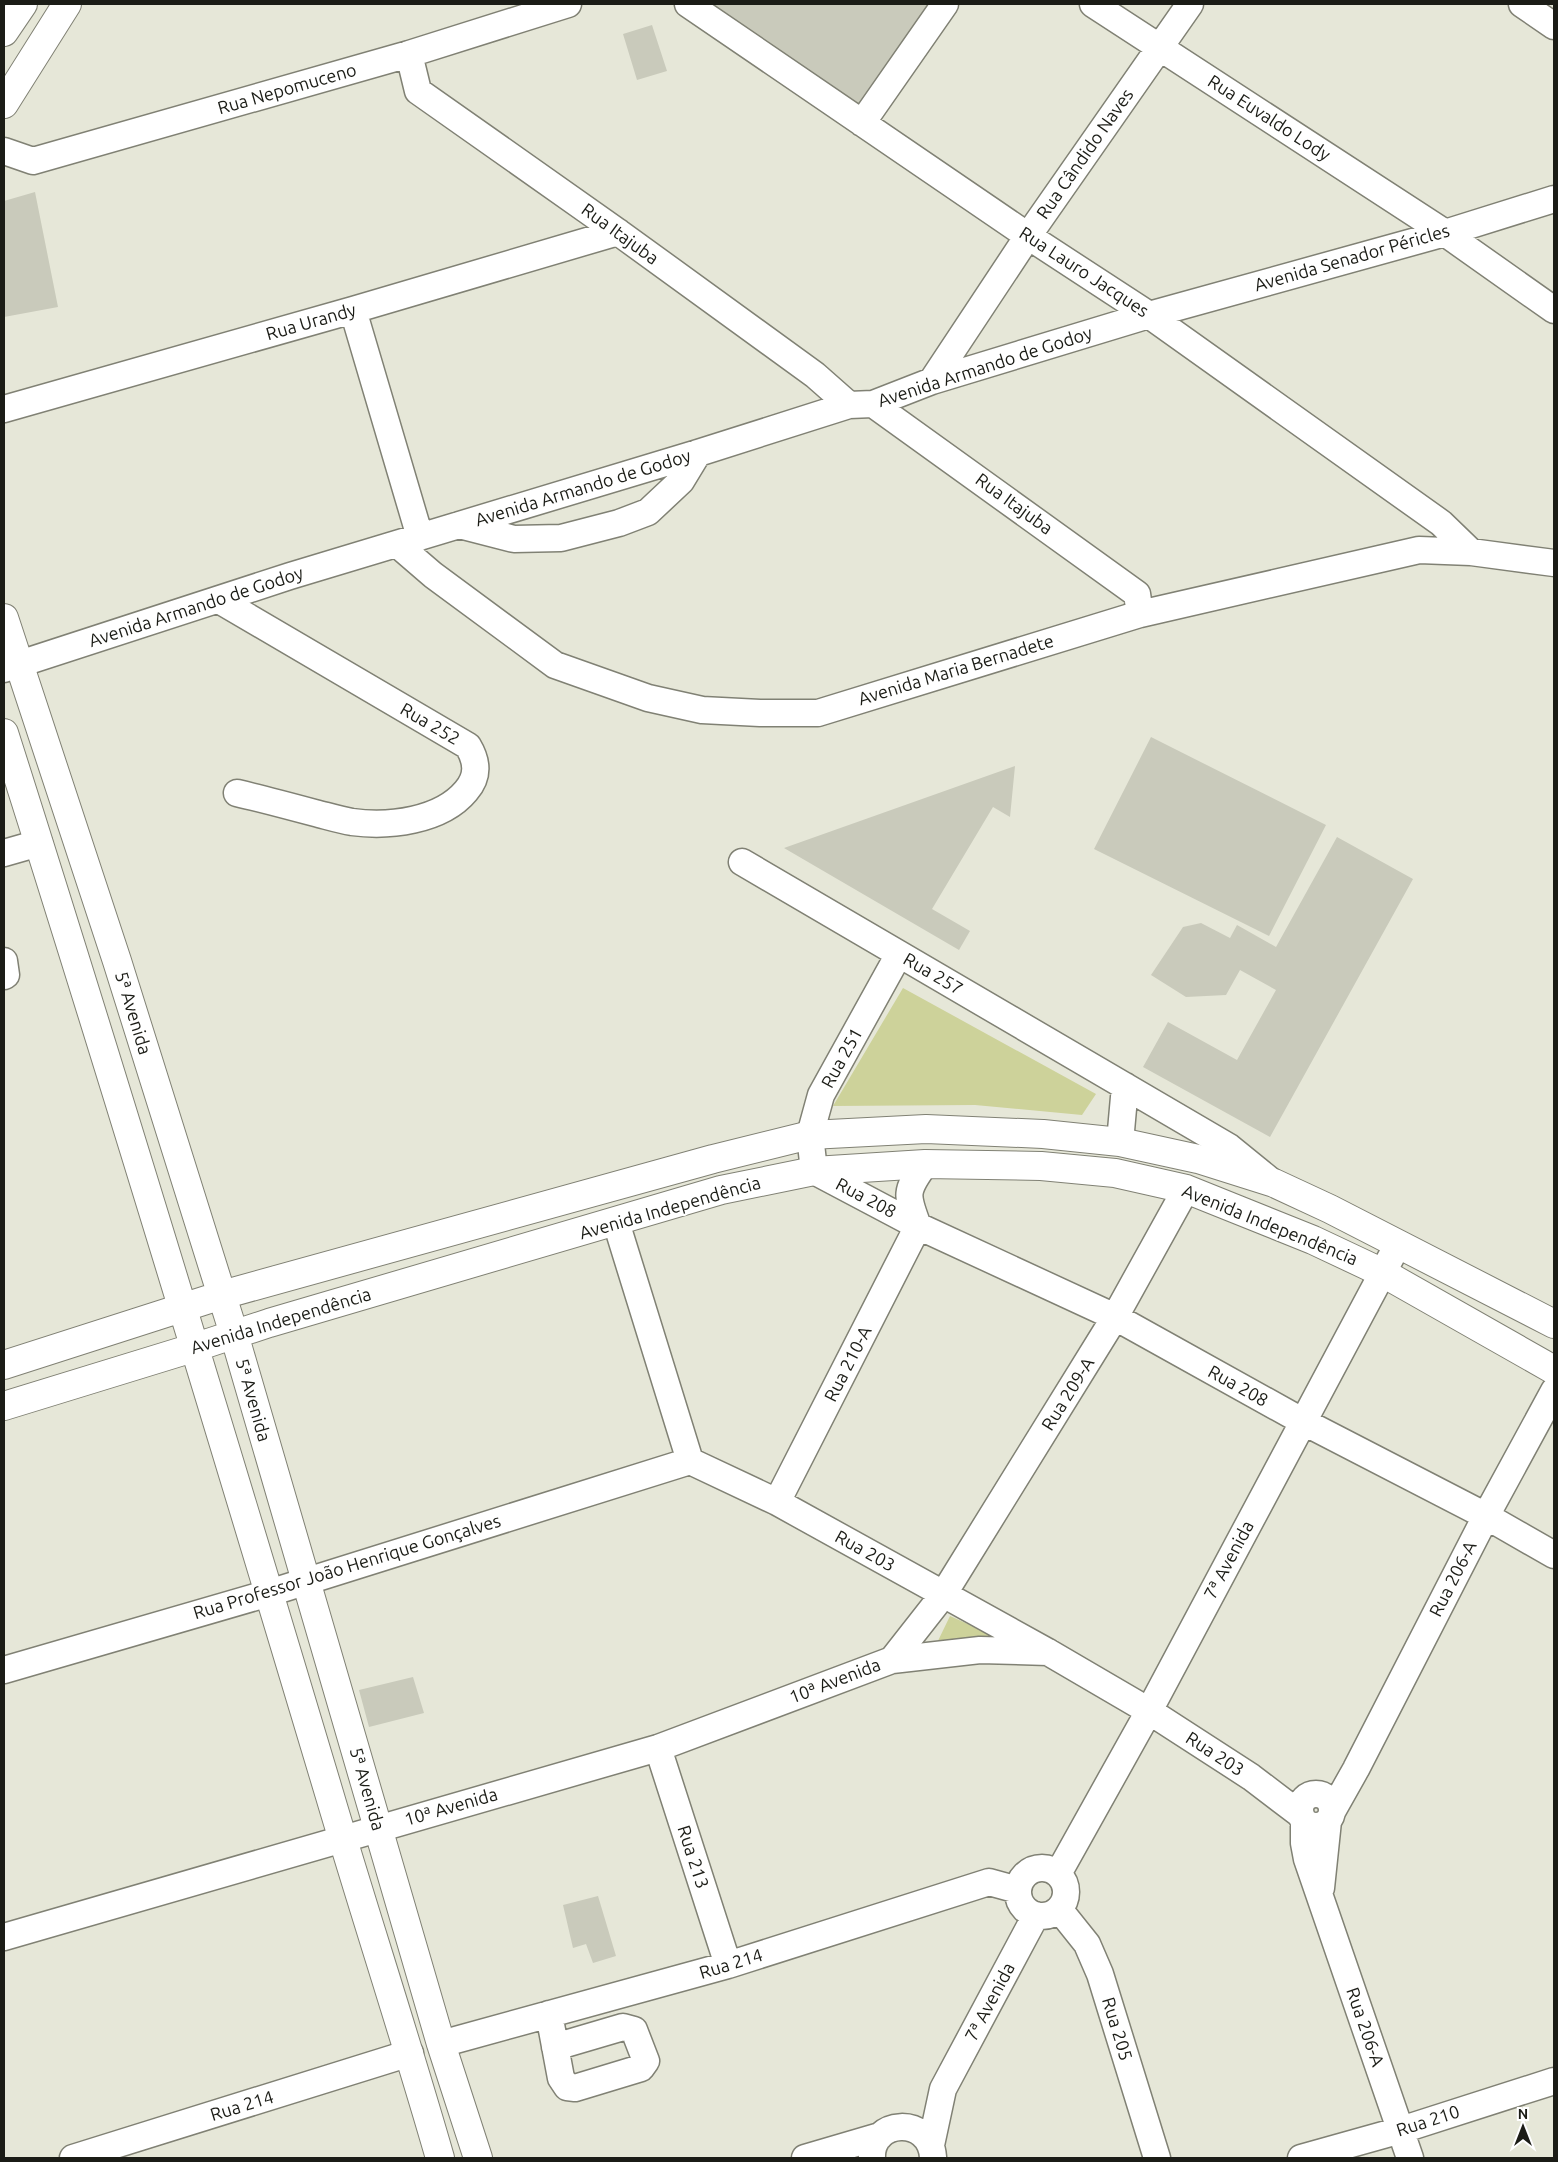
<svg xmlns="http://www.w3.org/2000/svg" width="1558" height="2162" font-family="Ubuntu,sans-serif">
<style>
.green{fill:#cdd29a}
.building{fill:#c9cabb}
.lines{fill:none;stroke-linecap:round;stroke-linejoin:round}
.minor-casing{stroke:#808174;stroke-width:29}
.major-casing{stroke:#808174;stroke-width:30}
.minor{stroke:#fff;stroke-width:26}
.major{stroke:#fff;stroke-width:28}
.labels{text-anchor:middle;stroke-width:4.5;stroke-linejoin:round;paint-order:stroke}
.street-label{font-size:18px;fill:#1b1c16;stroke:#fff}
</style>
<rect width="100%" height="100%" fill="#e6e7d8"/>
<path class="green" d="M903 988 1096 1094 1082 1115 975 1105 833 1106Z
M950 1616 990 1634 985 1646 935 1647Z"/>
<path class="building" d="M705 4H931L858 105Z
M652 25 667 71 637 80 623 34Z
M35 192 58 307 4 317V201Z
M1151 737 1326 825 1269 936 1094 849Z
M1015 766 1010 817 993 807 932 909 970 931 959 950 784 848Z
M1337 837 1413 879 1270 1137 1143 1067 1168 1022 1237 1060 1276 990 1240 970 1226 995 1186 997 1151 975 1183 927 1201 923 1230 938 1237 925 1276 947Z
M413 1677 424 1713 369 1727 359 1690Z
M598 1896 616 1956 593 1963 586 1944 573 1948 563 1905Z"/>
<g class="lines">
<defs>
<path id="minor" d="M688 4 1028 236 1149 315 1441 523 1471 552
M1093 4 1445 233 1554 310
M1522 4 1554 26
M409 54 418 91 618 232 815 375 849 405
M862 123 945 4
M4 151 33 161 409 54 568 4
M353 310 420 537
M932 381 1028 236 1190 4
M873 404 1137 594 1140 614
M4 409 353 310 618 232
M459 525 514 539 561 538 619 523 648 512 681 481 698 453
M397 544 433 575 555 665 648 698 702 710 760 713H818L1140 614 1419 550 1471 552 1554 563
M219 600 468 746C477 761 479 776 466 791 441 821 389 827 352 822 340 820 327 816 315 813 289 806 263 799 237 793
M4 669 290 576 698 453 849 405 873 404 932 381 1149 315 1445 233 1554 199
M4 853 39 843
M742 862 1229 1147 1272 1182
M899 954 821 1095 810 1135 814 1171 918 1226 1115 1317 1302 1421 1486 1516 1554 1555
M4 961 6 975 4 976
M1120 1142 1125 1086
M616 1222 690 1461 777 1502 1048 1652 1149 1711 1251 1777 1301 1815
M918 1226C906 1195 905 1191 925 1164
M777 1502 918 1226
M892 1660 943 1595 1115 1317 1186 1189
M4 1670 269 1593 690 1461
M658 1748 728 1965
M1300 1810a16 16 0 1 1 32 0a16 16 0 1 1-32 0Z
M1333 1810 1356 1769 1486 1516 1554 1391
M1304 1821V1843L1307 1859 1410 2158
M1018 1892a24 24 0 1 1 48 0a24 24 0 1 1-48 0Z
M1058 1874 1149 1711 1398 1244
M1321 1888 1328 1821
M1059 1909 1087 1944 1100 1974 1157 2158
M4 1937 658 1748 892 1660 980 1650 1048 1652
M549 2014 561 2078 567 2087 575 2088 641 2068 646 2061 634 2030 623 2027 555 2047
M441 2044 728 1965 989 1882 1018 1890
M931 2145 943 2089 1036 1915
M73 2158 410 2053
M805 2158 880 2136
M872 2158C870 2119 930 2115 933 2157
M1301 2158 1401 2130 1554 2081"/>
<path id="major" d="M4 32 23 4
M4 104 67 4
M4 618 117 961 234 1334 441 2044 478 2158
M4 733C116 1085 223 1439 329 1793 365 1915 405 2036 440 2158
M4 1365 222 1295 713 1159 810 1135 926 1129 1043 1134 1120 1142 1198 1159 1274 1183 1330 1209 1554 1324
M4 1406 196 1347 269 1323 721 1190 814 1171 925 1164 1041 1166 1115 1173 1186 1189 1313 1240 1383 1273 1554 1370"/>
</defs>
<use href="#minor" class="minor-casing"/>
<use href="#major" class="major-casing"/>
<use href="#minor" class="minor"/>
<use href="#major" class="major"/>
</g>
<g class="labels">
<g class="street-label">
<text transform="translate(287 89) rotate(-16)" y="6">Rua Nepomuceno</text>
<text transform="translate(1269 118) rotate(33)" y="6">Rua Euvaldo Lody</text>
<text transform="translate(1085 154) rotate(-55)" y="6">Rua Cândido Naves</text>
<text transform="translate(620 234) rotate(36)" y="6">Rua Itajuba</text>
<text transform="translate(1352 258) rotate(-16)" y="6">Avenida Senador Péricles</text>
<text transform="translate(1084 272) rotate(33)" y="6">Rua Lauro Jacques</text>
<text transform="translate(311 322) rotate(-16)" y="6">Rua Urandy</text>
<text transform="translate(985 367) rotate(-18)" y="6">Avenida Armando de Godoy</text>
<text transform="translate(583 488) rotate(-17)" y="6">Avenida Armando de Godoy</text>
<text transform="translate(1014 504) rotate(36)" y="6">Rua Itajuba</text>
<text transform="translate(196 607) rotate(-18)" y="6">Avenida Armando de Godoy</text>
<text transform="translate(956 670) rotate(-17)" y="6">Avenida Maria Bernadete</text>
<text transform="translate(430 724) rotate(30)" y="6">Rua 252</text>
<text transform="translate(933 974) rotate(30)" y="6">Rua 257</text>
<text transform="translate(133 1013) rotate(73)" y="6">5ª Avenida</text>
<text transform="translate(842 1058) rotate(-61)" y="6">Rua 251</text>
<text transform="translate(866 1198) rotate(28)" y="6">Rua 208</text>
<text transform="translate(670 1208) rotate(-16)" y="6">Avenida Independência</text>
<text transform="translate(1270 1225) rotate(22)" y="6">Avenida Independência</text>
<text transform="translate(281 1321) rotate(-17)" y="6">Avenida Independência</text>
<text transform="translate(848 1364) rotate(-63)" y="6">Rua 210-A</text>
<text transform="translate(1238 1386) rotate(29)" y="6">Rua 208</text>
<text transform="translate(1068 1394) rotate(-58)" y="6">Rua 209-A</text>
<text transform="translate(253 1400) rotate(74)" y="6">5ª Avenida</text>
<text transform="translate(865 1551) rotate(29)" y="6">Rua 203</text>
<text transform="translate(1229 1560) rotate(-62)" y="6">7ª Avenida</text>
<text transform="translate(347 1567) rotate(-17)" y="6">Rua Professor João Henrique Gonçalves</text>
<text transform="translate(1453 1579) rotate(-63)" y="6">Rua 206-A</text>
<text transform="translate(835 1681) rotate(-21)" y="6">10ª Avenida</text>
<text transform="translate(1215 1754) rotate(33)" y="6">Rua 203</text>
<text transform="translate(367 1789) rotate(74)" y="6">5ª Avenida</text>
<text transform="translate(451 1807) rotate(-16)" y="6">10ª Avenida</text>
<text transform="translate(693 1857) rotate(72)" y="6">Rua 213</text>
<text transform="translate(731 1964) rotate(-17)" y="6">Rua 214</text>
<text transform="translate(990 2002) rotate(-62)" y="6">7ª Avenida</text>
<text transform="translate(1365 2027) rotate(71)" y="6">Rua 206-A</text>
<text transform="translate(1117 2029) rotate(73)" y="6">Rua 205</text>
<text transform="translate(242 2106) rotate(-17)" y="6">Rua 214</text>
<text transform="translate(1428 2121) rotate(-18)" y="6">Rua 210</text>
</g>
</g>
<rect width="1558" height="2162" fill="none" stroke="#1b1c16" stroke-width="10"/>
<g transform="translate(1523 2127)" stroke="#ffffff" stroke-width="4" paint-order="stroke">
<path d="M0-4L9 19L0 12L-9 19Z" fill="#1b1c16"/>
<text y="-8" font-size="14" font-weight="bold" text-anchor="middle" fill="#1b1c16">N</text>
</g>
</svg>
